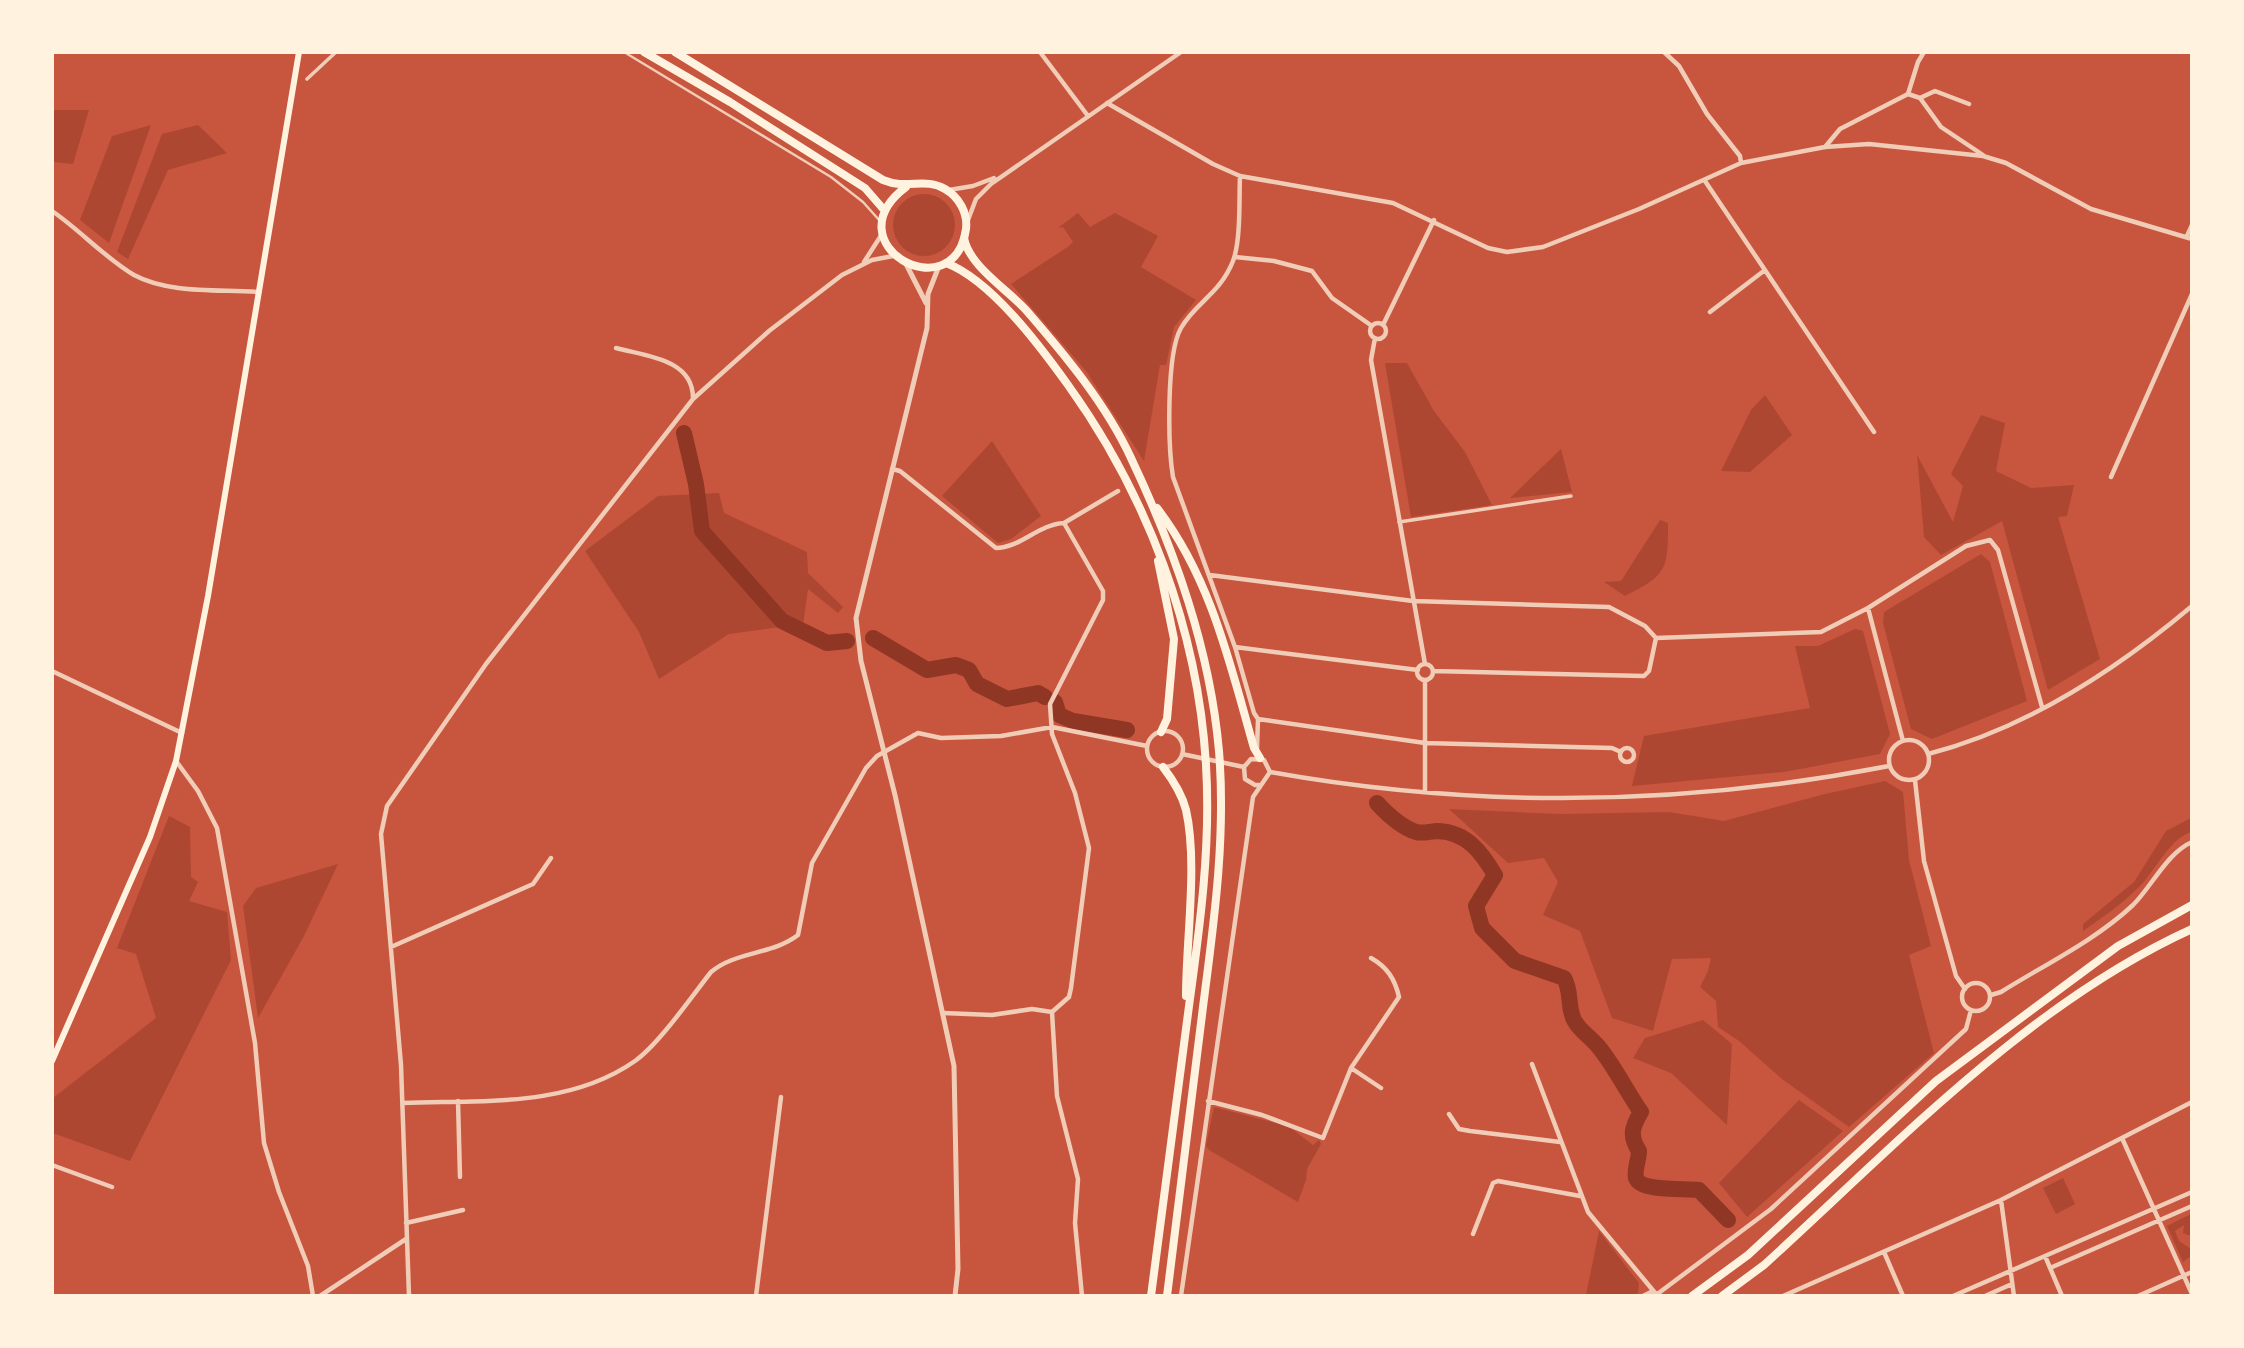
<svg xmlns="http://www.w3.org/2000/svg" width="2244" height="1348" font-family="Overpass,sans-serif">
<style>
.green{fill:#ae4732}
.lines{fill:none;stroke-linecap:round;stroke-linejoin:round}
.river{stroke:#8f3625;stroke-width:16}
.service{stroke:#f1ccb7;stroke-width:2.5}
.pedestrian{stroke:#f1ccb7;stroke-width:3.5}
.minor{stroke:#f1ccb7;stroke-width:4.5}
.tertiary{stroke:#f1ccb7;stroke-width:5}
.secondary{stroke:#fff3e0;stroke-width:6}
.trunk{stroke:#fff3e0;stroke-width:8}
.motorway{stroke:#fff3e0;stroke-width:8}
</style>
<rect width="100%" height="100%" fill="#c8553d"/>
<path class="green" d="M53 110H89L73 164 53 162Z
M151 125 109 243 80 220 112 136Z
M198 125 227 153 168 170 128 259 117 252 162 134Z
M893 225a31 31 0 1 1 62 0a31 31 0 1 1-62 0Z
M1078 213 1090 227 1115 213 1158 236 1141 267 1196 300 1174 327 1166 365H1160L1144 461 1086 371 1011 284 1069 246 1073 242 1063 227 1058 228Z
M1385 363H1407L1434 411 1465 452 1492 505 1411 517Z
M1765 395 1792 435 1750 472 1721 471 1751 410Z
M1981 415 2005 423 1996 471 2031 488 2074 485 2067 516 2058 517 2100 659 2048 690 2002 521 1941 555 1924 537 1917 455 1953 522 1963 486 1951 474Z
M992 441 1041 516 1011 539 998 543 942 496Z
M1561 449 1572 492 1510 498Z
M719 493 724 513 807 552 808 573 843 607 838 613 808 589 802 632 787 626 729 634 659 679 639 632 585 551 658 496Z
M1660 520 1668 523C1668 570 1667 575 1625 596L1604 582 1621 581Z
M1981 554 1990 562 2027 701 1932 739 1911 729 1883 623 1884 612Z
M1855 629 1863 631 1890 734 1880 754 1784 772 1632 786 1644 736 1810 708 1795 646H1818Z
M1885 781 1903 792 1909 860 1931 946 1909 955 1934 1053 1849 1127 1782 1079 1739 1041 1718 1027 1716 1001 1700 987 1708 971 1711 958 1672 959 1653 1031 1612 1018 1580 931 1543 915 1558 882 1544 858 1508 863 1449 809 1560 814 1669 812 1724 821 1825 794Z
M169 816 190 827 191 877 198 882 189 901 227 912 231 960 130 1161 53 1133V1098L156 1018 136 954 117 948Z
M2191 818V832C2168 840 2156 870 2139 887 2122 904 2103 917 2083 931V924L2134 882 2166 831Z
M338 864 304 936 258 1018 243 906 256 888Z
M1703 1020 1732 1044 1727 1125 1671 1073 1633 1058 1645 1038Z
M1799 1100 1843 1131 1747 1217 1719 1183Z
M1214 1107 1288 1126 1313 1145 1319 1140 1321 1144 1307 1169 1306 1180 1298 1202 1209 1150 1206 1146Z
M2063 1178 2075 1204 2056 1214 2043 1188Z
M2191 1214V1236L2183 1233 2184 1225 2175 1231 2179 1241 2191 1249V1256L2183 1262 2167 1226Z
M1599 1231 1639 1283 1638 1293 1633 1295H1586Z"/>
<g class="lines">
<path class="river" d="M684 433 696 484 702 531 782 621 827 643 847 641
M873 638 927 670 956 665 969 670 977 684 1007 699 1038 693 1045 697
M1055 702 1059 715 1073 721 1127 730
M1377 803C1388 815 1401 827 1416 832 1423 834 1431 831 1438 831 1467 832 1482 853 1495 875L1476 906 1482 928 1515 961 1564 978C1572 991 1567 1006 1574 1020 1580 1031 1588 1035 1596 1044 1610 1058 1628 1094 1641 1112 1632 1127 1629 1136 1639 1151 1639 1159 1634 1171 1636 1178 1641 1192 1685 1188 1699 1190L1728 1220"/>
<path class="service" d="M624 52 831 177 863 202 880 221"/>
<path class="pedestrian" d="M307 79 336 52
M1399 522 1571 496"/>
<path class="minor" d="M1040 52 1088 116
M1664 52 1679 66 1707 114 1740 156 1741 163
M1908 94 1918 62 1924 52
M1920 98 1935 91 1969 104
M1107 103 1213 164 1240 176 1393 203 1488 248 1507 252 1543 247 1639 209 1741 163 1825 147 1869 144 1983 156 2006 163 2091 209 2192 239
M1825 147 1840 129 1908 94 1920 98 1941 127 1983 155
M1240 176C1239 199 1241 240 1233 261 1220 294 1196 302 1181 328 1166 354 1168 447 1173 477L1235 647 1254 713 1258 719 1425 743 1612 748 1621 752
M1705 181 1874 432
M949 190 973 186 994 178
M52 211C80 230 105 258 134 275 169 294 220 289 258 292
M968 220 976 199 991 184 1181 52
M2187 236 2192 225
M1235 257 1274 261 1312 271 1332 298 1372 326
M864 262 882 234
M1710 312 1765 270
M1370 331a8 8 0 1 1 16 0a8 8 0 1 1-16 0Z
M1383 325 1434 220
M1375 338 1371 360 1425 664
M616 348C646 356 693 359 693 398
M892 469 900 471 996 548C1020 548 1039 524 1064 523L1103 591V600L1050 704 1052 734 1075 793 1089 848 1071 988 1069 997 1052 1012 1057 1096 1078 1179 1075 1223 1082 1296
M2111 477 2192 294
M1064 523 1118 491
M1210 575 1413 601 1609 607 1645 626 1656 638 1649 671 1644 676 1433 671
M1868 608 1903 741
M1656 638 1821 632 1868 608 1966 546 1990 540 1998 550 2042 707
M1235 647 1418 670
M1417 672a8 8 0 1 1 16 0a8 8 0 1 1-16 0Z
M52 671 182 733
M1147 749a18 18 0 1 1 36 0a18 18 0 1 1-36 0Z
M1889 760a20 20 0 1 1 40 0a20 20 0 1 1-40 0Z
M1620 755a7 7 0 1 1 14 0a7 7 0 1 1-14 0Z
M1257 749 1258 719
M1182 754 1244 767
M1928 754C2025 729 2116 670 2192 606
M176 761 198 791 217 828 255 1043 264 1143 279 1192 308 1266 313 1296
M1270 772C1476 809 1684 806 1889 766
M1915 780 1924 861 1956 976 1965 989
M1425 792V680
M391 947 533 884 551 858
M1962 997a14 14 0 1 1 28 0a14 14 0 1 1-28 0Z
M1991 995 2001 992C2044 965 2096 940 2133 905 2152 886 2167 853 2192 842
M943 1013 992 1015 1032 1009 1052 1012
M1532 1064 1588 1212 1656 1294
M1351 1068 1381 1088
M458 1101 460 1177
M1208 1101 1262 1115 1323 1138 1351 1068 1399 997C1395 979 1387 967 1371 958
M403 1103C481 1100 568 1108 635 1061 659 1044 692 996 711 972 736 951 772 955 798 935L812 863 866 768 877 756 918 733 941 738 1001 736 1052 727 1147 746
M1449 1114 1459 1129 1470 1131 1560 1142
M2122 1138 2192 1294
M52 1165 112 1187
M2001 1200 2014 1296
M406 1223 463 1210
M1473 1234 1493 1183 1498 1181 1580 1196
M1884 1252 1903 1296
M2045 1256 2062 1296
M2050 1268 2192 1206
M1656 1295 1771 1209 1966 1029 1971 1010
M320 1296 406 1239
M409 1296 401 1065 381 834 387 806 486 664 693 399 769 331 842 275 872 260 893 256
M756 1296 781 1097
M1181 1296 1253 797 1270 772 1264 760 1251 759 1244 767 1245 779 1255 785H1261
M1643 1296 1653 1291
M1783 1296 2001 1200 2192 1102
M1953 1296 2192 1192
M1985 1296 2012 1284
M2138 1296 2192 1272"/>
<path class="tertiary" d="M906 264 926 303
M939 266 928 294 927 328 856 618 861 661 895 795 954 1066 958 1269 955 1296"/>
<path class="secondary" d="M52 1061 150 837 176 761 208 596 299 52"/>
<path class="trunk" d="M644 52 730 102 865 188 885 211
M675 52 883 180C907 190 925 177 945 189 959 197 968 213 966 229 954 312 830 244 906 187
M964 238C969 266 1007 289 1026 310 1065 355 1106 404 1131 458 1175 551 1210 649 1219 751 1226 837 1214 922 1203 1007 1191 1103 1179 1199 1167 1296
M946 263C991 280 1040 346 1068 385 1147 495 1198 629 1206 765 1211 846 1200 926 1189 1006 1177 1102 1164 1199 1151 1296
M1157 508C1211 578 1230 664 1254 748L1260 758
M1158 561 1174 639 1167 719 1161 732
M1163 767C1173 780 1182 794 1186 810 1198 863 1186 940 1186 996"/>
<path class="motorway" d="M1692 1296 1748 1255 1936 1081 2118 946 2192 905
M1722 1296 1764 1265C1895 1146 2029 1003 2192 929"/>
</g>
<rect width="2244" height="1348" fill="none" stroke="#fff3e0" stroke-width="108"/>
</svg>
